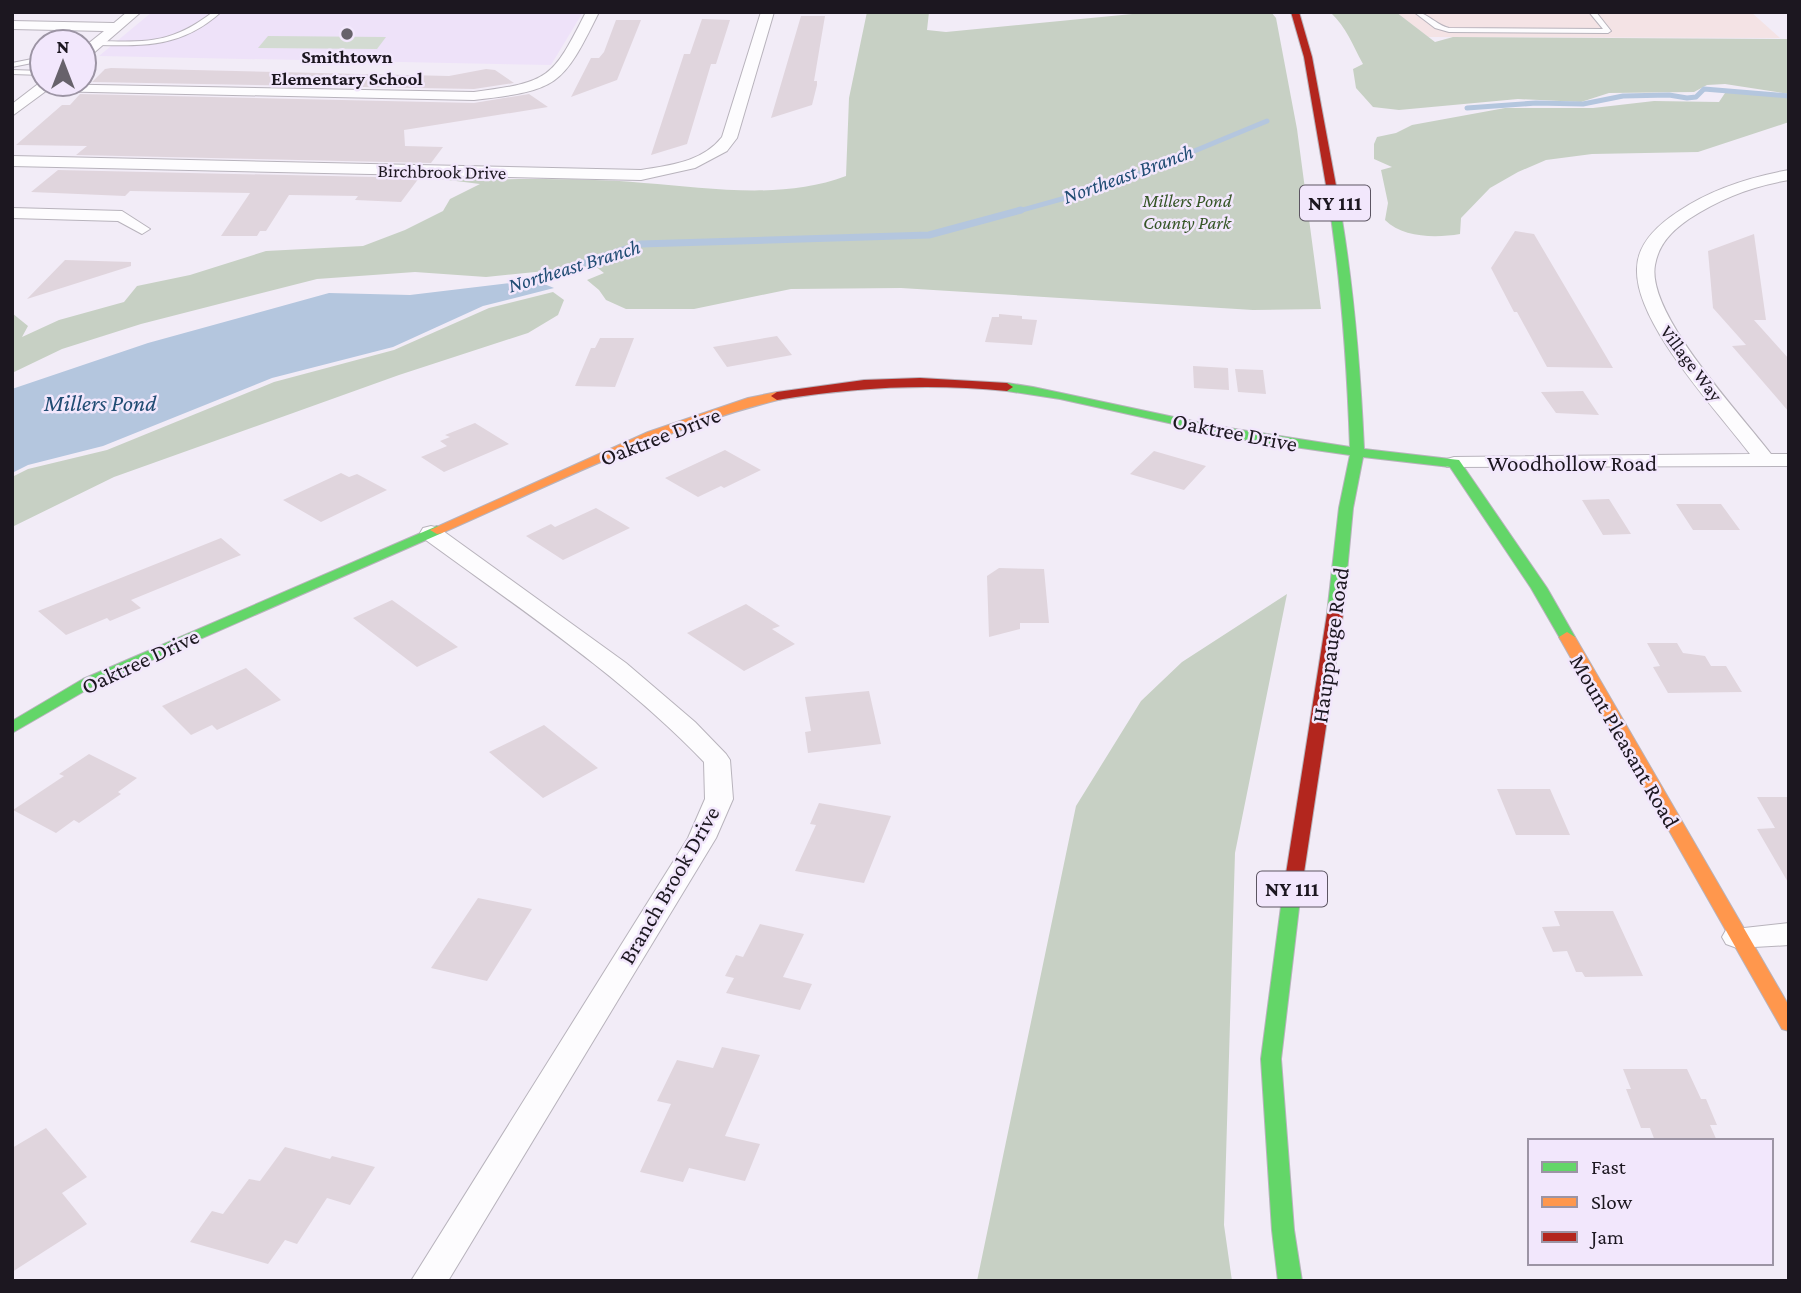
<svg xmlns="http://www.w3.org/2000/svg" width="1801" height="1293" font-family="'Crimson Pro',serif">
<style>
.commercial{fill:#f4e3e5}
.built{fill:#eee2f9}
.green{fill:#d3dbd2}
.forest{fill:#c7d0c4}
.water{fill:#b4c6de}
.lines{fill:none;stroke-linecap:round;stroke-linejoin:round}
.stream-far1{stroke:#b4c6de;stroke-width:5}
.stream{stroke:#b4c6de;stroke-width:7}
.building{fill:#e0d5dd}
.lane-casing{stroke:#b8b3bc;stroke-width:2}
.street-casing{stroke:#b8b3bc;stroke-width:2}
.fast-casing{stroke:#b8b3bc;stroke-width:2}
.slow-casing{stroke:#b8b3bc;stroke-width:2}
.jam-casing{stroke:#b8b3bc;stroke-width:2}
.lane{fill:#fdfcfe;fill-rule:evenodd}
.street{fill:#fdfcfe;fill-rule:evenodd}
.fast{fill:#63d668;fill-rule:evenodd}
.slow{fill:#ff974d;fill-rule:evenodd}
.jam{fill:#b3261e;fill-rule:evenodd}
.poi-dot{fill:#67626b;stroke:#f2e7fc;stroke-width:2.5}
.labels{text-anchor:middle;stroke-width:5;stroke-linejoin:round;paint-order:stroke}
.far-poi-label{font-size:19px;font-weight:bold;fill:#1c1720;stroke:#f2e7fc}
.far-street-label{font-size:19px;fill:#1c1720;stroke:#f2e7fc}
.far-park-label{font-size:19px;font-style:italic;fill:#355526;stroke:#f2e7fc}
.far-water-label{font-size:21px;font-style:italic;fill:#204c73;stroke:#f2e7fc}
.shield{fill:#f2e7fc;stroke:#5c5562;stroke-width:2}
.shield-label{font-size:21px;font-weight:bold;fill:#1c1720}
.street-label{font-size:23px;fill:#1c1720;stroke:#f2e7fc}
.water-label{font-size:24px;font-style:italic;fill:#204c73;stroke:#f2e7fc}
</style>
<rect width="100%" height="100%" fill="#f2ecf7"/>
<path class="commercial" d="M1396 12H1751L1780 38 1428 37Z"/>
<path class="built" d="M152 12H583L551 65 99 56Z"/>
<path class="green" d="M268 36 386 37 377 49 258 48Z"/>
<path class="forest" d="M867 12H929L927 30 946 32 1153 12H1271L1276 18 1297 129 1321 309 1253 310 901 288 791 289 694 309H626L606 300 599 290 587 280 604 273 595 266 486 277 415 272 317 279 141 324 62 349 12 373V313L28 326 22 337 59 320 124 302 137 286 190 275 266 251 363 246 405 230 443 211 450 199 480 184 440 179C508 180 577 177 644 183 710 188 783 200 846 176L849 98Z
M1330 12H1396L1435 42 1453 37 1789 39V94L1725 84 1707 85 1694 92 1609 93 1581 102 1518 99 1399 110 1373 107 1356 88 1353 69 1363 64C1352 44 1347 28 1330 12Z
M1727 90 1789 98V122L1698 152 1592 154 1546 160 1518 172 1490 188 1461 218 1460 234C1436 238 1403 238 1385 220L1388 203 1381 170 1392 167 1374 159V144L1377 137 1396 133 1412 125 1505 108H1593L1654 101 1719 102Z
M553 292 564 300 558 315 528 333 399 375 114 477 12 527V477L28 469 107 450 274 382 394 350 489 308Z
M1287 594 1235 853 1224 1225 1232 1281H977L1076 806 1141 701 1182 662Z"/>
<path class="water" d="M534 280 554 288 483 306 393 347 272 378 103 446 28 465 12 473V389L148 343 329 293 410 295Z"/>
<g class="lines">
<path class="stream-far1" d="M1467 108 1536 103 1583 104 1623 96 1669 95 1687 98 1696 97 1704 89 1789 96
M1015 212 1112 185 1267 121"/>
<path class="stream" d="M524 283 641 244 929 235 1021 210"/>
</g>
<path class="building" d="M801 16H825L814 81H817V85L812 105 771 118Z
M702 19 730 20 716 64H711L687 144 651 155 684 54H690Z
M616 20H641L617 80 571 97 591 58H599L604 52Z
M111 68 449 76 486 69 495 70 514 83 474 89 92 82 105 69Z
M80 94 474 103 529 94 548 107 404 130 405 146 443 147 431 163 76 155 87 146 16 145 62 105H70Z
M58 170 419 178 401 202 355 200 358 196 289 195 266 231H260L257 236H221L250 193 130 191 125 196 31 192Z
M1515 231 1534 234 1613 368 1547 367 1517 312H1514L1491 268Z
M1754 234 1766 320H1754L1789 359V412L1732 346 1746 345 1713 308 1708 251Z
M65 260 131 262V266L27 299Z
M999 314 1022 316V319L1037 320 1032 345 985 342 992 317H999Z
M777 336 792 355 727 367 713 347Z
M600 338H634L615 387 575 386 591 348H595Z
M1193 366 1228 368 1229 390 1194 388Z
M1235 369 1263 370 1266 394 1238 392Z
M1583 391 1599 415 1556 413 1541 392Z
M475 423 509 444 444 472 421 457 447 446 440 441 450 437 445 435Z
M725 450 761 470 724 488 721 486 698 497 665 478Z
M1154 451 1206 466 1184 490 1130 474Z
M341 473 349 477 357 474 387 490 321 522 283 500Z
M1609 499 1631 534 1603 535 1582 500Z
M1676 504H1721L1740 530H1693Z
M596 508 630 528 563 560 526 536 551 524 555 527Z
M221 538 241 555 131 600 141 608 110 621 107 618 66 635 38 611Z
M999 568 1044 569 1049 623H1020V629L989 637 987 576Z
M392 600 458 647 417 667 353 618Z
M746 604 780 626 772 629 795 644 744 671 687 633Z
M1647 643H1677L1683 653 1705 656 1711 666H1726L1742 692 1668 693 1653 667 1660 666Z
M246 668 281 700 217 730 212 725 191 735 162 706Z
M869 691 881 744 808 753 805 732 811 731 805 697Z
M544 725 598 768 543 798 489 752Z
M89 754 137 778 118 792 121 794 79 823 74 820 56 833 13 810 64 776 59 774Z
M1497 789H1550L1570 835H1516Z
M1757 797H1789V884L1757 829 1775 828Z
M819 803 891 816 864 883 795 871 816 825 810 824Z
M478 898 532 909 487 981 431 968Z
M1554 911H1613L1643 976 1585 977 1582 972H1576L1567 951 1553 952 1542 927 1560 926Z
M760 924 804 934 783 977 812 984 800 1010 726 993 734 978 725 976 736 955 743 957Z
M722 1047 760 1055 725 1136 760 1144 745 1181 689 1168 683 1182 640 1172 671 1104 657 1101 677 1060 713 1068Z
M1623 1069H1687L1701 1099H1706L1717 1125H1710L1717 1141H1655L1650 1128H1641L1626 1089H1631Z
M46 1128 87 1177 62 1193 87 1224 12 1272V1148Z
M285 1147 330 1159 332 1156 375 1167 350 1205 327 1198 297 1244 285 1240 268 1264 190 1242 212 1211 223 1214 249 1179 260 1181Z"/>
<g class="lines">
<defs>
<path id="lane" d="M213 12H221C182 47 146 46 97 45L94 43 97 41C148 42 171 44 213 12Z
M1414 12C1427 12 1436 25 1449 28L1603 29 1589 12H1596L1611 31 1608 33 1449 32 1435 28Z
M42 57V61L12 67V63Z
M12 70 42 71V75L12 74Z"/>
<path id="street" d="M127 12H141L89 57 84 58V47L104 31 12 29V21L114 23Z
M586 12H599C562 87 558 90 474 100L46 91 12 116V104L42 81V84L474 92C550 82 552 79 586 12Z
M761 12H774L737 138 727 151 695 168 641 180 12 166V156L641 170C671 165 702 162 722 137Z
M1789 170V180C1753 186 1719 199 1689 219 1672 231 1659 243 1655 265 1646 314 1741 414 1771 454H1789V466L1447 467 1443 463 1447 459 1454 457 1750 454C1717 410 1635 324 1637 269 1637 243 1659 224 1679 211 1712 189 1750 177 1789 170Z
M12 208 122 211 150 229 142 234 118 221 12 218Z
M431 526 439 528 626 663 695 722 726 754 730 760 733 799 716 838 448 1281H411L688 838 705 799 704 762C620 675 520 609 423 538L420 533 423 528Z
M1789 923V945L1737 948 1726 944 1722 937 1726 930Z"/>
<path id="fast" d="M1332 188 1337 191C1353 277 1360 362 1364 449L1459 460 1547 588 1575 637 1573 640H1561L1531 588 1450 467 1363 457 1353 508 1343 614 1335 619 1327 614 1339 508 1350 455 1246 440 1060 399 1007 391 1001 387 1007 383 1033 387 1216 426 1350 447C1347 361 1341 276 1327 191Z
M437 526 444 530 442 533 95 685 12 733V721L83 679Z
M1291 892 1298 894 1300 899 1281 1059 1294 1230 1302 1281H1278L1272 1230 1261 1059 1282 899 1284 894Z"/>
<path id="slow" d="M777 392 783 396 782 399C663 428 553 484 442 533L437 534 430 530 648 432 748 398Z
M1567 632 1575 637 1789 1006V1031L1782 1029 1559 637Z"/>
<path id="jam" d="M1291 12H1299L1312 57 1337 191 1332 194 1327 191 1304 57Z
M920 378 1007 383 1013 387 1007 391C929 383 854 387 777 400L771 396 777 392 864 380Z
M1335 609 1343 614 1300 899 1298 904H1284L1282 899 1327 614Z"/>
</defs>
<use href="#lane" class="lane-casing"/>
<use href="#street" class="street-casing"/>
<use href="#fast" class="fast-casing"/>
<use href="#slow" class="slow-casing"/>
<use href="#jam" class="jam-casing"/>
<use href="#lane" class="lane"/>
<use href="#street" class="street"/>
<use href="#fast" class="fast"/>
<use href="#slow" class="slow"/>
<use href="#jam" class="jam"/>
</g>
<circle class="poi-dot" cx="347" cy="34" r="7"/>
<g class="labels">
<g class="far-poi-label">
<text x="347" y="63">Smithtown<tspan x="347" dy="22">Elementary School</tspan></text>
</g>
<g class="far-street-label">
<text transform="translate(442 171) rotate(1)" y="7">Birchbrook Drive</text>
<text transform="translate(1692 363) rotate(53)" y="7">Village Way</text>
</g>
<g class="far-park-label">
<text x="1187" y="207">Millers Pond<tspan x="1187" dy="22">County Park</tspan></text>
</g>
<g class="far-water-label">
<text transform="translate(1128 174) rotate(-20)" y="7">Northeast Branch</text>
<text transform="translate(574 266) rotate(-17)" y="7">Northeast Branch</text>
</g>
<g class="shield">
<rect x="1300" y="185.5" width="70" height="35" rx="5"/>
<rect x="1257" y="871.5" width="70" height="35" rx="5"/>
</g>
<g class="shield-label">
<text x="1335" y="210">NY 111</text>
<text x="1292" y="896">NY 111</text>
</g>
<g class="street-label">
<text transform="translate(1235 432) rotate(11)" y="8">Oaktree Drive</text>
<text transform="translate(660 436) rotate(-21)" y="8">Oaktree Drive</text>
<text x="1572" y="471">Woodhollow Road</text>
<text transform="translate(1330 645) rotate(-82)" y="8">Hauppauge Road</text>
<text transform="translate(140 661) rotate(-25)" y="8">Oaktree Drive</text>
<text transform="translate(1625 741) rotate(60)" y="8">Mount Pleasant Road</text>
<text transform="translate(669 885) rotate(-60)" y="8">Branch Brook Drive</text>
</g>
<g class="water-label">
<text x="100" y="411">Millers Pond</text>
</g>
</g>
<rect width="1801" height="1293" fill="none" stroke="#1c1720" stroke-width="28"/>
<rect x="1528" y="1139" width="245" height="126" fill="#f2e7fc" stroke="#9c94a4" stroke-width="2"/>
<rect x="1542" y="1162" width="35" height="10" fill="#63d668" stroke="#9c94a4" stroke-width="2"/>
<text x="1591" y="1174" font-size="21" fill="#1c1720">Fast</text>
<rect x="1542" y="1197" width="35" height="10" fill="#ff974d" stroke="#9c94a4" stroke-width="2"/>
<text x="1591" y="1209" font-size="21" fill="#1c1720">Slow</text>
<rect x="1542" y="1232" width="35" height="10" fill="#b3261e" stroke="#9c94a4" stroke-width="2"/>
<text x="1591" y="1244" font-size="21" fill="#1c1720">Jam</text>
<g transform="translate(63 63)"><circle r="33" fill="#f2e7fc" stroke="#9c94a4" stroke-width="2"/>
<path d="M0-5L12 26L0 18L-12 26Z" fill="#67626b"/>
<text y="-10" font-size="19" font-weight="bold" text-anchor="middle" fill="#1c1720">N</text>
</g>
</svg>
